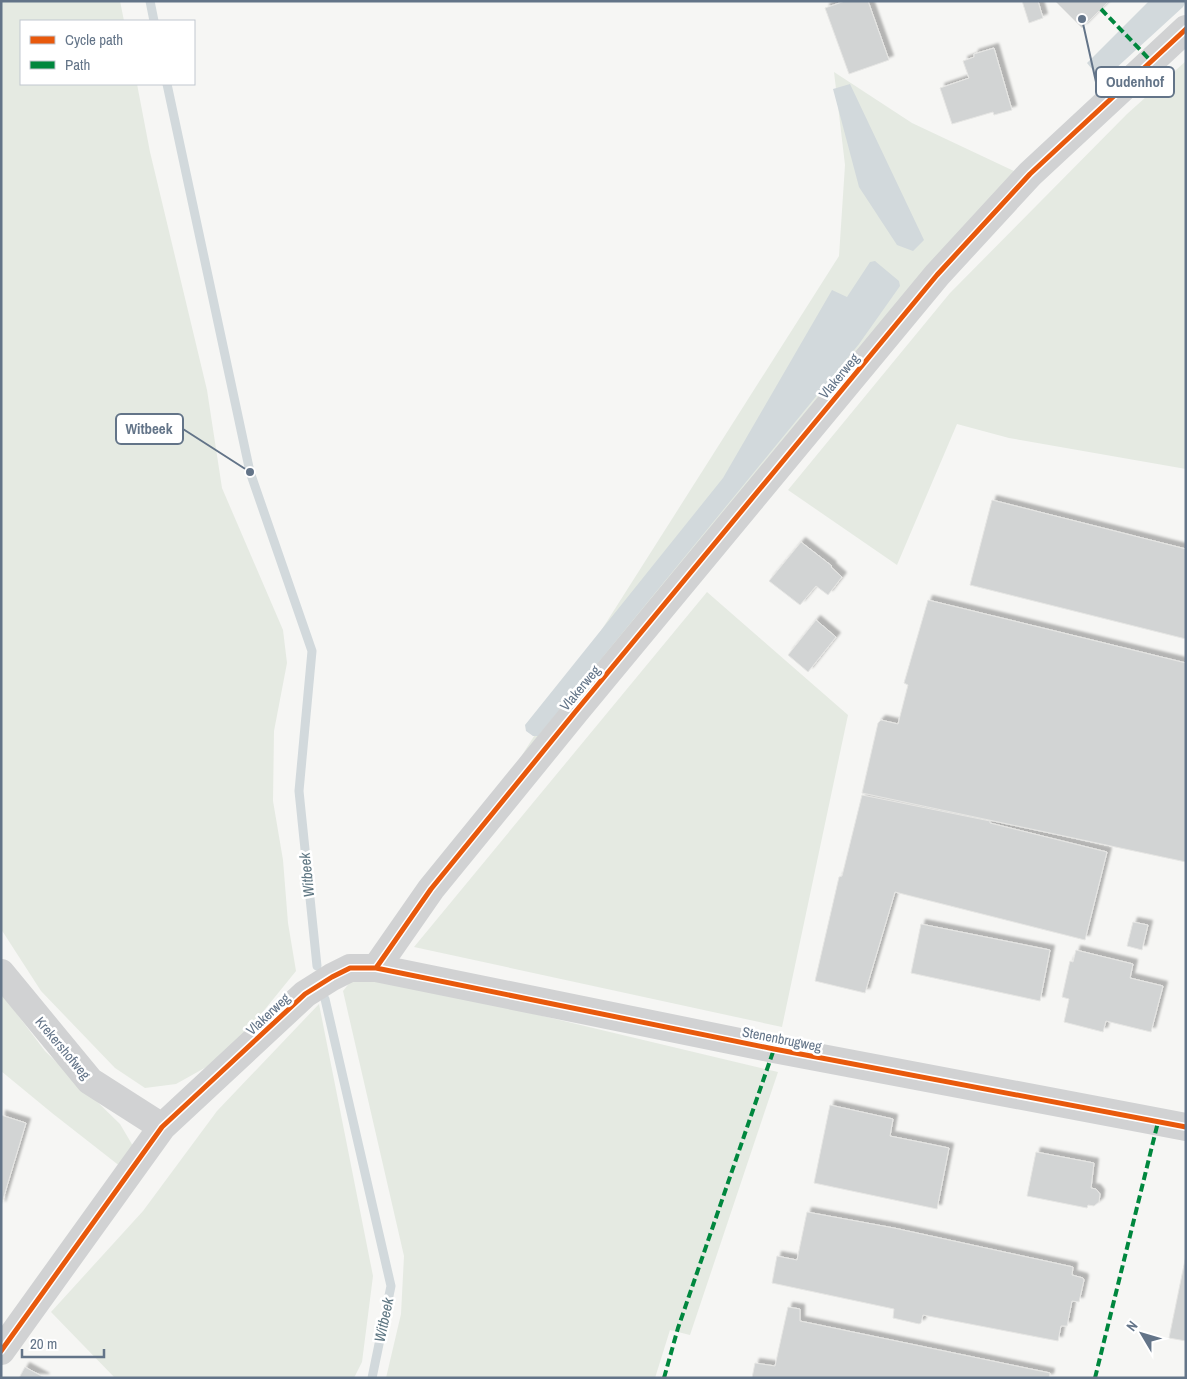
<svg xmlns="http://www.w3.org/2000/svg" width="1187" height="1379" font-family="'Archivo Narrow',sans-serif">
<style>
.green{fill:#e5eae2}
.water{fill:#d2d9dc}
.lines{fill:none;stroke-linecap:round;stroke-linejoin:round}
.stream{stroke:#d2d9dc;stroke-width:9}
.building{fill:#d2d4d4;stroke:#e6e6e4;filter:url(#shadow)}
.minor{stroke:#d1d2d3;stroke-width:28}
.quiet{stroke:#00873e;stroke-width:4;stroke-dasharray:8 4;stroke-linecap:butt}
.cycleway-casing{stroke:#fff;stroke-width:8}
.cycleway{stroke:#e8590c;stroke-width:5}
.labels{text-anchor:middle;stroke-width:5;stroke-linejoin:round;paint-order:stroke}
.street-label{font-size:14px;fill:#637488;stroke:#fff}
.water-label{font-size:15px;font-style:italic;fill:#5f7783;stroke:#fff}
.leader{fill:none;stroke:#637488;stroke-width:2}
.callout-dot{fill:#637488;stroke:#fff;stroke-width:2}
.callout{fill:#fff;stroke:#637488;stroke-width:2}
.callout-label{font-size:15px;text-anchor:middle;font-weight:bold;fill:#637488}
</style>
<defs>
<filter id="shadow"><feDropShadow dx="4.5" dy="-4.5" stdDeviation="1" flood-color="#0004"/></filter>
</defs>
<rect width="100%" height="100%" fill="#f6f6f4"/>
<path class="green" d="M1 1H120L124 21H21V84H137L150 152 207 390 222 488 283 630 287 663 274 731 273 801 283 860 288 923 296 971 249 1029 210 1065 176 1084 145 1088 115 1068 41 991 1 929Z
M1186 61V469L1009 438 957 424 897 565 788 490 950 293 1127 114Z
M834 72 912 123 1016 172 491 804 839 256 845 165Z
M707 592 848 715 782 1027 414 947Z
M358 972 778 1072 690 1335 670 1330 655 1378H386L401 1314 404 1256 343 991Z
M1 993 45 1051 120 1124 133 1146 121 1167 52 1113 1 1071Z
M319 1004 373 1276 362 1362 354 1378H115L51 1312 143 1211 217 1111Z"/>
<path class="water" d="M1149 1H1186L1183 7 1102 81 1087 63Z
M850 84 924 240 913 251 897 245 859 187 833 89Z
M875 261 899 281 900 286 859 344 538 736H533L526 731 525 725 723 478 832 290 847 297 870 262Z"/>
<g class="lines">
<path class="stream" d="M150 1 154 21
M167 84 250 472 312 651 299 791 317 966
M325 999 391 1286 372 1378"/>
</g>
<path class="building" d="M845 1H868L889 60 849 74 825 8Z
M1022 1H1038L1043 18 1029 23Z
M1055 1H1109L1082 28Z
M994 48 1012 110 994 115 993 112 952 124 940 88 969 78 963 61 974 57V54Z
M992 500 1186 549V639L970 585Z
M801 542 832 566 831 567 842 577 828 595 816 586 800 605 769 581Z
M928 600 1186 663V862L862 793 878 723 881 720 898 724 908 685 904 683Z
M816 620 836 637 808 672 788 655Z
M862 795 990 821V823L1107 852 1085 940 895 892 865 993 815 981 839 877 842 876Z
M1133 922 1148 925 1142 950 1127 946Z
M921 924 1050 950 1040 1001 911 973Z
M1076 950 1133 964 1130 978 1163 986 1151 1032 1106 1021 1103 1032 1064 1022 1069 999 1062 997 1070 961 1073 962Z
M830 1105 893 1119 890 1136 949 1148 937 1209 814 1183Z
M1 1115 26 1123 1 1206Z
M1036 1152 1094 1163 1091 1188 1096 1189 1100 1194 1099 1202 1094 1206 1088 1205 1087 1208 1027 1196Z
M807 1212 894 1228 1073 1267 1072 1275 1083 1278 1084 1280 1079 1302 1072 1301 1067 1326H1061L1058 1341 923 1315 921 1323 919 1324 893 1318 894 1309 772 1283 777 1256 797 1260Z
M1186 1255V1341L1169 1338Z
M788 1307 800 1309V1321L1050 1373 1049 1378H752L755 1363 775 1366Z
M25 1367 45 1378H19Z"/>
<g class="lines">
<path class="minor" d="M376 968 774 1049 1186 1127
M1 973 90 1081 162 1127
M1 1351 162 1127 305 994 332 977 350 968H376L431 889 576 711 937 275 1030 174 1186 29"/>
<path class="quiet" d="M1101 9 1151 61
M664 1378 678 1328 774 1049
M1095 1378 1158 1122"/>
<defs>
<path id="cycleway" d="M376 968 774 1049 1186 1127
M1 1351 162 1127 305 994 332 977 350 968H376L431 889 576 711 937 275 1030 174 1186 29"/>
</defs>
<use href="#cycleway" class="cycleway-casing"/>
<use href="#cycleway" class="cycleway"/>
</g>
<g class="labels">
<g class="street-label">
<text transform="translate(839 376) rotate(-50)" y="5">Vlakerweg</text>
<text transform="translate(580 688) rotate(-50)" y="5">Vlakerweg</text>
<text transform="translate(268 1014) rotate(-43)" y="5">Vlakerweg</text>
<text transform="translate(782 1039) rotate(11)" y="5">Stenenbrugweg</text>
<text transform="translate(63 1048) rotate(50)" y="5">Krekershofweg</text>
</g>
<g class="water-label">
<text transform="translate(307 875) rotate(-96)" y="5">Witbeek</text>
<text transform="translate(384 1320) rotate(-78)" y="5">Witbeek</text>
</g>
</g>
<path class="leader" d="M1082 19L1096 82M250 472L183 429"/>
<g class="callout-dot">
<circle cx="1082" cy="19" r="5"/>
<circle cx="250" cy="472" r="5"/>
</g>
<g class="callout">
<rect x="1096" y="67" width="78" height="30" rx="5"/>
<rect x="116" y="414" width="67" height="30" rx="5"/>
</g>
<g class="callout-label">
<text x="1135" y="87">Oudenhof</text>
<text x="149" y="434">Witbeek</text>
</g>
<rect width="1187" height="1379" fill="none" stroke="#637488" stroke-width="5"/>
<rect x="20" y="20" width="175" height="65" fill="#ffffff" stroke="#c1c7cf"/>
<rect x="30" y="36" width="25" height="8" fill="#e8590c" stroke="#c1c7cf"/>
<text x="65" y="45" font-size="15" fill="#637488">Cycle path</text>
<rect x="30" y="61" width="25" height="8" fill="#00873e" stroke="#c1c7cf"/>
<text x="65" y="70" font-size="15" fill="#637488">Path</text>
<g transform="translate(1142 1334) rotate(308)" stroke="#ffffff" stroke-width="4" paint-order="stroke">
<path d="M0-4L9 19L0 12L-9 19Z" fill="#637488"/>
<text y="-8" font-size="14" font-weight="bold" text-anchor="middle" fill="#637488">N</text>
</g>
<path d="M22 1349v8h82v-8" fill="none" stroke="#637488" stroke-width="2.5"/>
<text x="30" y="1349" font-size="15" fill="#637488" stroke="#ffffff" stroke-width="4" paint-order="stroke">20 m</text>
</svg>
